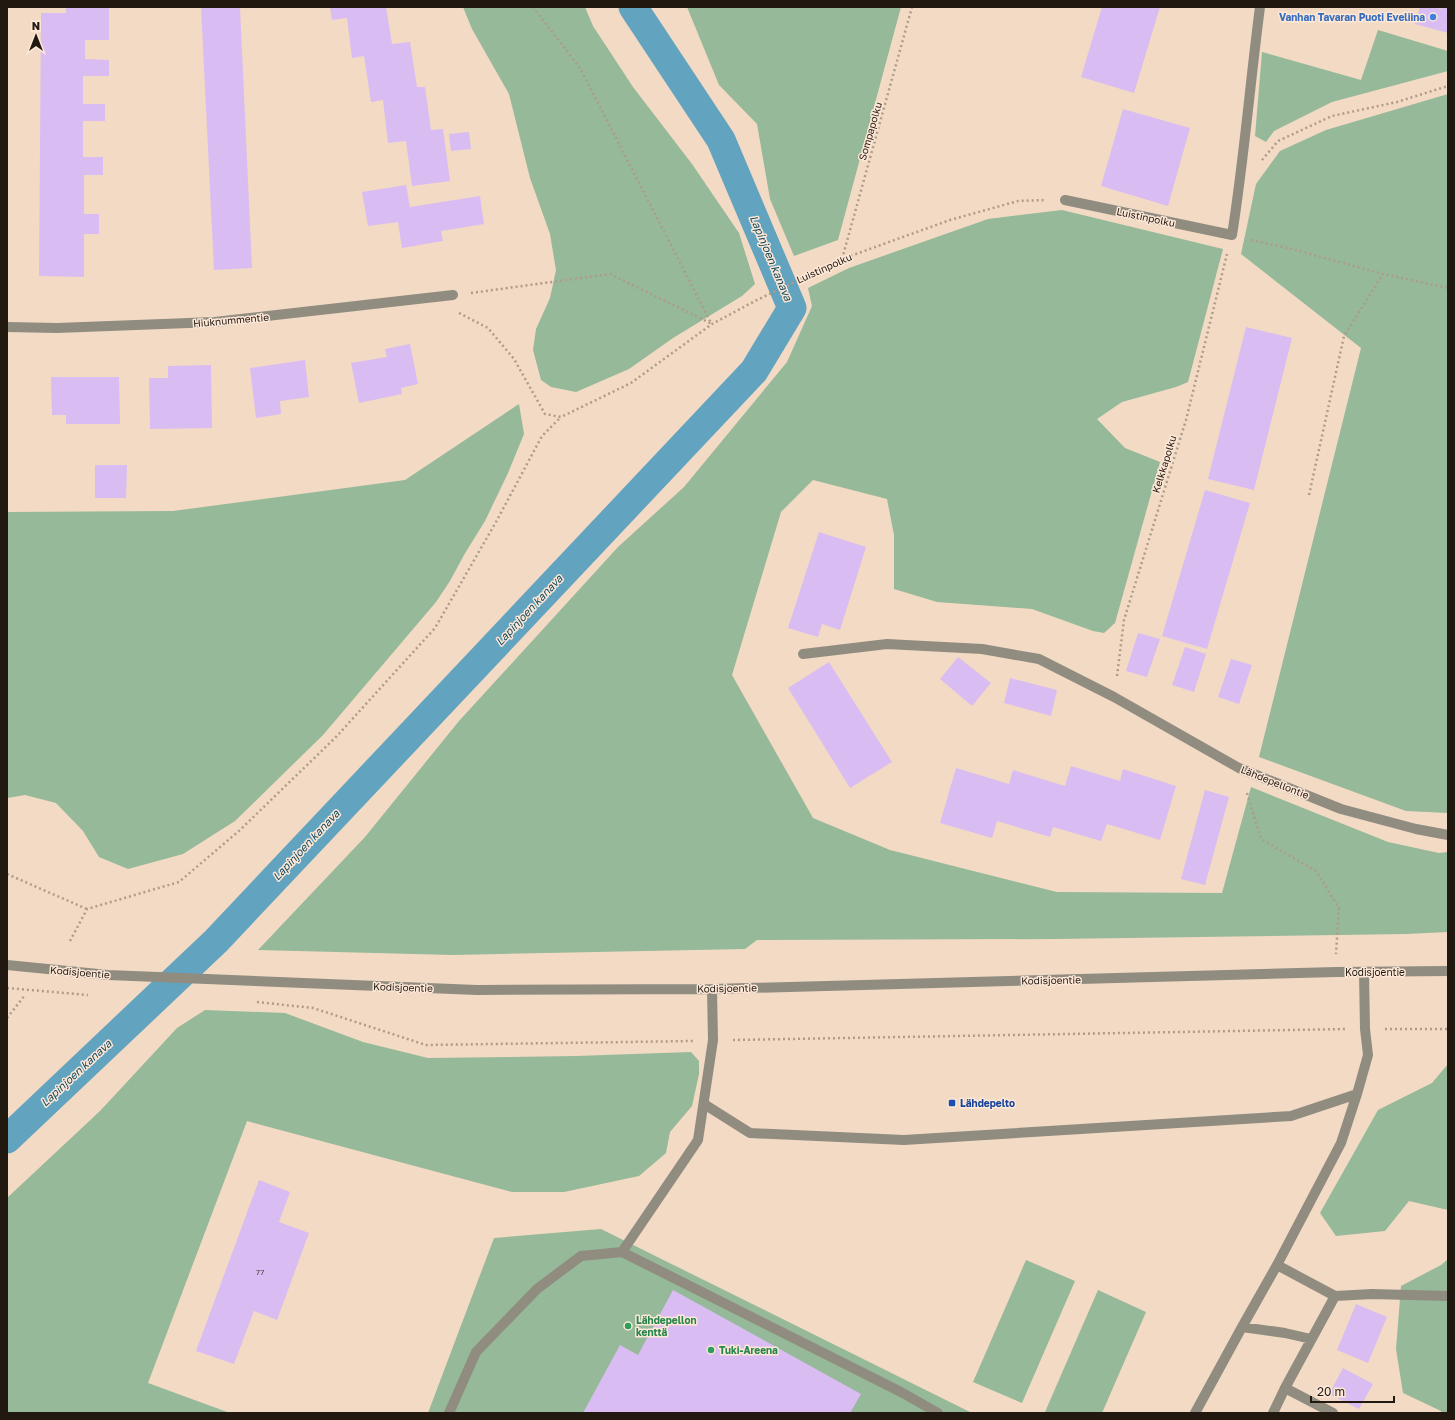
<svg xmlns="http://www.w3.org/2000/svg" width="1455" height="1420" font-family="'Golos Text',sans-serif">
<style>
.green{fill:#95b999}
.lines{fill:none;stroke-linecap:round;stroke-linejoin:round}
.canal{stroke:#62a3c0;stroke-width:29}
.building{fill:#d9bdf2}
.path{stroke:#ae9b89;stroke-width:2.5;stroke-dasharray:2 3;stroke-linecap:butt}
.minor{stroke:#908c80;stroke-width:10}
.shop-dot{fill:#3f7fe0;stroke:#fde8d7;stroke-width:1.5}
.transit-dot{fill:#1a4fb4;stroke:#fde8d7;stroke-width:1.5}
.leisure-dot{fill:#2e9e5b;stroke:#fde8d7;stroke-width:1.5}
.labels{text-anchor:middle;stroke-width:3;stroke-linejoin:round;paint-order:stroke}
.number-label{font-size:8px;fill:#4f4148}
.shop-label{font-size:10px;font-weight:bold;fill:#366cbe;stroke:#fde8d7;text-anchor:end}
.street-label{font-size:10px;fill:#211810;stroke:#fde8d7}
.transit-label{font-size:10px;font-weight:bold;fill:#164399;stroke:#fde8d7;text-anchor:start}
.leisure-label{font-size:10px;font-weight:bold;fill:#27864d;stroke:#fde8d7;text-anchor:start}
.water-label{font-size:11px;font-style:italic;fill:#11485d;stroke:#fde8d7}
</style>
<rect width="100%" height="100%" fill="#f3dac4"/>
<path class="green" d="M463 7H585L593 26 633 87 692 164 739 233 755 284 742 296 673 338 629 369 576 392 551 387 541 380 533 350 536 329 550 298 556 270 550 234 530 178 509 94 472 29Z
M687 7H901L838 240 794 256 770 199 757 124 719 85Z
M1378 30 1448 51V71L1332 102 1274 131 1266 142 1255 136 1262 52 1361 80Z
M1448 94V813L1406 811 1259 757 1361 348 1241 254 1256 184 1280 151 1326 130Z
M1062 210 1223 249 1188 382 1176 387 1122 402 1097 419 1125 448 1160 462 1115 623 1104 633 1093 631 1032 609 937 602 894 589V535L887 499 813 480 781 512 732 675 813 818 890 850 1057 892 1222 893 1251 787 1388 842 1439 853 1448 852V932L1406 934 1054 939 757 940 745 949 453 955 258 950 365 837 459 721 618 547 684 487 787 362 812 306 808 288 849 268 988 219Z
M519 404 524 434 508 473 485 521 464 555 450 581 436 602 323 735 235 821 183 854 128 869 99 857 83 831 56 803 25 795 7 798V512L173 511 405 480Z
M205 1010 285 1013 363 1042 428 1058 576 1056 691 1052 699 1061V1074L692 1106 670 1132 666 1153 639 1176 564 1192H512L247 1121 148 1383 230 1413H7V1198L100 1111 177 1028Z
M1448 1064V1210L1409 1201 1385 1231 1336 1236 1320 1213 1378 1110 1432 1083Z
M601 1229 972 1413H428L494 1238Z
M1448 1259V1413H1441V1411L1403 1393 1396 1349 1401 1286 1441 1265Z
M1026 1260 1075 1281 1022 1403 973 1382Z
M1098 1290 1146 1312 1102 1413H1047L1045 1412Z"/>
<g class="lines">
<path class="canal" d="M7 1139 216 941 754 371 792 308 721 140 633 7"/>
</g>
<path class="building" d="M66 7H109V40H85V59L109 60V76H83V104H105V121H83V157H103V175H84V214H99V234H84V277L39 276 41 13H66Z
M201 7H240L252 268 214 270Z
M330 7H386L392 44 410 42 417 87H425L431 130 443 129 450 181 412 186 406 141 388 143 383 100 371 102 364 56 352 58 347 18 332 20Z
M1102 7H1160L1134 93 1081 77Z
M1420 7H1432L1441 9V7H1448V33L1415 24Z
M1123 109 1190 128 1168 206 1101 186Z
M469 132 471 149 451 151 449 134Z
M406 185 410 207 480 196 484 224 441 231 443 241 402 248 398 222 368 226 362 192Z
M1246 327 1292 338 1254 490 1208 479Z
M410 344 418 384 401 388 402 394 359 403 351 363 387 357 385 349Z
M305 360 309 397 280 401 281 414 256 418 250 368Z
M211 365 212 428 150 429 149 378H168V366Z
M51 377H119L120 424H66V415H52Z
M95 465H127L126 498H95Z
M1205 490 1250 503 1207 649 1162 636Z
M819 532 866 547 840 630 822 624 818 637 788 628Z
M1138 633 1160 639 1147 677 1126 671Z
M1185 647 1206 654 1194 692 1172 685Z
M958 657 991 683 972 706 940 679Z
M1231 659 1252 665 1239 704 1218 697Z
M829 662 892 762 850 788 788 688Z
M1010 678 1057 690 1051 716 1004 703Z
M1071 766 1120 781 1123 769 1176 786 1160 840 1107 824 1101 841 1053 827 1050 837 997 821 992 838 940 823 956 768 1009 784 1013 770 1065 786Z
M1205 790 1229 797 1205 885 1181 879Z
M259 1180 290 1192 279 1222 309 1233 277 1320 254 1311 234 1364 196 1351Z
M673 1290 861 1394 850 1413H583L620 1345 638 1355Z
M1356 1304 1387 1317 1368 1363 1337 1350Z
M1343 1368 1373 1384 1359 1409 1329 1394Z"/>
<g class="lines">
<path class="path" d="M533 7 580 68 711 323
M1262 160 1278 141 1332 116 1397 102 1448 86
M1251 240 1292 249 1383 274 1448 288
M842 259 912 7
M471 293 610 274 712 324
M459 313 488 328 514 359 545 414 561 417 631 383 712 324 755 301 842 259 950 220 1018 201 1046 200
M1309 495 1344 336 1383 274
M1117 676 1124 620 1186 420 1227 254
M1247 793 1261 839 1316 871 1339 908 1336 954
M7 874 87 909
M70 941 87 909 179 882 240 830 336 737 435 628 496 522 542 436 561 417
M7 988 88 995
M257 1002 313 1008 426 1045 694 1041
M7 1018 25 995
M1385 1029H1448
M733 1040 1346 1029"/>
<path class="minor" d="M1065 200 1232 235C1244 160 1250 83 1260 7
M7 327 57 328 215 322 453 295
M803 654 887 644 982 649 1039 659 1114 697 1239 768 1341 809 1416 829 1448 835
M7 965 108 975 477 990 712 989 1336 972 1448 971
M712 989 713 1040 698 1140 622 1252 901 1392 938 1413
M704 1104 750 1133 904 1140 1291 1116 1357 1094
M1277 1265 1335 1296 1372 1294 1448 1296
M1242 1327 1285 1333 1311 1339
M1285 1388 1333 1413
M449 1413 476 1352 537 1289 581 1256 622 1252
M1195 1413 1242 1327 1277 1265 1341 1143 1357 1094 1368 1055 1365 1029 1364 973
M1273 1413 1285 1388 1335 1296"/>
</g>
<circle class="shop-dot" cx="1433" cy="17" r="4"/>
<rect class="transit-dot" x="948" y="1099" width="8" height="8" rx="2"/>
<g class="leisure-dot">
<circle cx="628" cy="1326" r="4"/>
<circle cx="711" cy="1350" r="4"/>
</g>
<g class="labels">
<g class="number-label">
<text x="260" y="1275">77</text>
</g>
<g class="shop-label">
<text x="1425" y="21">Vanhan Tavaran Puoti Eveliina</text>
</g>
<g class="street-label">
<text transform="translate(870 131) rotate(-74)" y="4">Sompapolku</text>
<text transform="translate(1146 217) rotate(12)" y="4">Luistinpolku</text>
<text transform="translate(824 268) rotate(-24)" y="4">Luistinpolku</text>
<text transform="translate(231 320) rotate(-5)" y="4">Hiuknummentie</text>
<text transform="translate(1164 464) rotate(-73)" y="4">Kelkkapolku</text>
<text transform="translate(1275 782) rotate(22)" y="4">Lähdepellontie</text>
<text transform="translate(80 972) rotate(5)" y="4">Kodisjoentie</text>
<text x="1375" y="976">Kodisjoentie</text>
<text transform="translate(1051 980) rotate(-1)" y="4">Kodisjoentie</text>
<text transform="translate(403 987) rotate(2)" y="4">Kodisjoentie</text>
<text transform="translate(727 988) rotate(-1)" y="4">Kodisjoentie</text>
</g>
<g class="transit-label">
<text x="960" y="1107">Lähdepelto</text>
</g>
<g class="leisure-label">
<text x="636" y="1324">Lähdepellon<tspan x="636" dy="12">kenttä</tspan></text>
<text x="719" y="1354">Tuki-Areena</text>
</g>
<g class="water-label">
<text transform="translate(771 258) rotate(67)" y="4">Lapinjoen kanava</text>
<text transform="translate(529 610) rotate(-47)" y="4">Lapinjoen kanava</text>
<text transform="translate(306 845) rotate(-47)" y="4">Lapinjoen kanava</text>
<text transform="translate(76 1073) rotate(-43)" y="4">Lapinjoen kanava</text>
</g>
</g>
<rect width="1455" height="1420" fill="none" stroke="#211810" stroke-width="16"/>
<g transform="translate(36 36)" stroke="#fde8d7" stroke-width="3" paint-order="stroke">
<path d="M0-3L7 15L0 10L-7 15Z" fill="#211810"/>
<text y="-6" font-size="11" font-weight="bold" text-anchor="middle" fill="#211810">N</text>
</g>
<path d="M1311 1396v6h83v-6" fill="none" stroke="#211810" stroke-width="2"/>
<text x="1317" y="1396" font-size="12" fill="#211810" stroke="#fde8d7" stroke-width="3" paint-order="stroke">20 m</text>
</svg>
